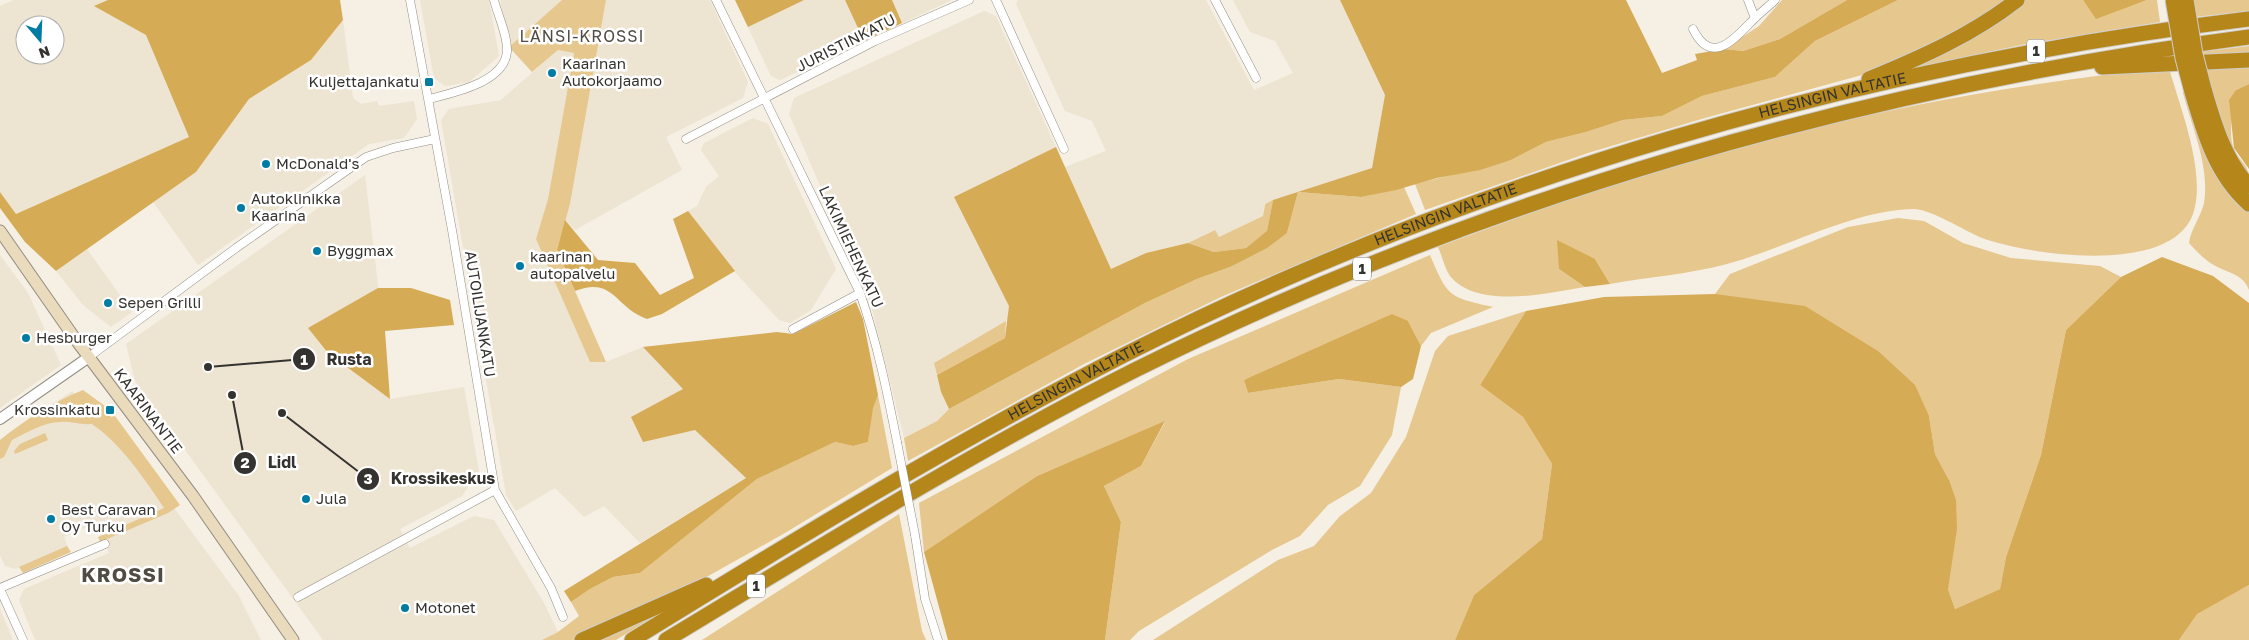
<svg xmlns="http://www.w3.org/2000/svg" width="2249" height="640" font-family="'Golos Text',sans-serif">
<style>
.built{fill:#ede4d2;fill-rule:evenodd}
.green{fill:#e6c78e}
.forest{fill:#d6ab56}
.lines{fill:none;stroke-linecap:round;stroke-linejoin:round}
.minor-casing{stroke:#938e84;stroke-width:9}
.tertiary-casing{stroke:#938e84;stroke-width:12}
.secondary-casing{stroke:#938e84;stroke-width:13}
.motorway-casing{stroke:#cfcecd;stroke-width:17}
.minor{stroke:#fff;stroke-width:8}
.tertiary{stroke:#fff;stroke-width:10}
.secondary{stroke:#e9dbbb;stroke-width:11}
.motorway{stroke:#b5871b;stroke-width:15}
.minor-bridge-casing{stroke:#938e84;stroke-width:9;stroke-linecap:butt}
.motorway-bridge-casing{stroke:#cfcecd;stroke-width:17;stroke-linecap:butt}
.minor-bridge{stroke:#fff;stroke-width:8}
.motorway-bridge{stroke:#b5871b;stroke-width:15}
.poi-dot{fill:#007ba2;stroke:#fff;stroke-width:2}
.labels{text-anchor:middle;stroke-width:5;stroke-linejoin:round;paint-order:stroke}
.shield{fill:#fff;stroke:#72706d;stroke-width:1}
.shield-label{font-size:14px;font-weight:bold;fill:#35332f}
.street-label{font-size:15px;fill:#35332f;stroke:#fff}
.poi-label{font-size:15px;fill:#35332f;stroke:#fff;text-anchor:start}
.neighbourhood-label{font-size:16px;letter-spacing:1px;fill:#514c43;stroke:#fff}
.district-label{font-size:20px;font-weight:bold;letter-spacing:1px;fill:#514c43;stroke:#fff}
.leader{fill:none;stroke:#35332f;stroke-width:2}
.callout-dot{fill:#35332f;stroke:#fff;stroke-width:2}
.mark-label{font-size:15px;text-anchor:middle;font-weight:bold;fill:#fff}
.callout-label{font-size:16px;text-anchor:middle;font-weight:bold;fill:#35332f;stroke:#fff;stroke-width:5;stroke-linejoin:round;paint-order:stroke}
</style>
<rect width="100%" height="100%" fill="#f5efe4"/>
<path class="built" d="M14 0H197L189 137 16 214 0 192V6ZM25 25H55V55H25Z
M420 0H489L499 56 469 82 445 86 434 78Z
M500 0H562L509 47Z
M606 0H710L748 82 743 98 666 137 682 170 575 230 565 220 570 204Z
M735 0H952L780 80 771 76Z
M1018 0H1206L1254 90 1293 73 1275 41 1250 32 1233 0H1340L1385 95 1372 168 1264 204 1263 216 1218 238 1214 230 1188 243 1146 253 1044 300 1006 321 934 363 941 392 949 409 937 421 904 438 870 301 789 114 794 98 984 11 996 16 1065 167 1106 151 1092 121 1065 111 1016 4Z
M343 20 353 98 361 104 377 101 379 106 414 101 417 119 404 138 369 144 198 265 153 202 196 172 249 99 311 60Z
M558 50 574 53 548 199 536 239 590 362H606L643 347 685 342 746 478 640 543 604 506 584 517 555 488 516 511 506 495 441 120 449 109 501 100Z
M753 118 768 124 836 269 811 310 790 323 779 320 724 260 688 211 697 206 706 187 719 176 701 150 704 143Z
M365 175 381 310 328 353 390 399 464 387 479 471 462 496 400 529 410 548 474 516 494 520 544 603 558 632 542 640H323L135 381 126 344Z
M87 249 132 312 111 327 83 305 56 271Z
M0 255 28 293 61 365 0 408Z
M72 391 135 455 239 596 261 640H35L19 600 24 589 109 553 103 537 89 526 64 537 68 548 15 569 5 566 0 555V442Z
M0 609 13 640H0Z"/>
<path class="green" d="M562 0H606L570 204 557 250 606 362H590L536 239 548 199 574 53 558 50 532 72 509 47Z
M1782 0H1847L1780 39 1743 51 1724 49 1759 26Z
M1898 0H2004L1978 21 1884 69 1705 118 1588 153 1425 210 1415 184 1511 160 1546 142 1586 132 1623 120 1662 116 1702 96 1775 77 1815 41Z
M2023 0H2083L2096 18 2147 0H2157L2160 22 2021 45 1908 69Z
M2191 0H2249V11L2194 17Z
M2249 46V56L2201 57 2200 52Z
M2249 64V84L2236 90C2234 107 2227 133 2234 149 2240 163 2249 163 2249 180L2231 154 2203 65Z
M2169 68C2180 108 2207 173 2193 214 2171 276 2029 255 1982 238 1965 231 1932 210 1915 209 1856 209 1786 248 1727 264 1690 274 1648 277 1610 284L1595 259 1559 269 1585 287C1548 293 1478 310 1450 276 1445 269 1442 256 1438 247 1556 203 1677 160 1799 131 1921 101 2045 80 2169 68Z
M2183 93H2188L2249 210V290C2243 273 2226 273 2212 264 2203 258 2196 251 2189 243 2191 228 2201 217 2204 203 2210 167 2192 127 2183 93Z
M1404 187 1416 214 1221 297 1084 364 908 461 904 438 937 421 949 409 1145 303 1197 279 1230 267 1287 233 1298 192 1361 197Z
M1273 200 1267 232 1246 248 1214 252 1188 243 1215 230 1219 237 1263 216 1265 204Z
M1898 218 1924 221 1963 243 2011 258 2100 266 2121 277 2066 330 2041 455 2006 557 2000 589 1955 609 1948 589 1949 480 1935 454 1929 416 1715 294 1730 274 1848 227Z
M1430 255C1448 297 1448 297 1493 307L1431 333 1421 346 1408 321 1244 380 1248 393 1339 379 1401 387 1392 435 1360 486 1328 505 1300 536 1272 550 1139 631 1130 640H1105L1121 522 1104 486 1141 466 1165 422 1037 476 924 552 919 503 1188 359Z
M1526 311 1480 385 1523 417 1552 464 1542 539 1474 595 1455 640H1153L1278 560 1314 546 1340 516 1371 493 1406 437 1435 351 1448 336Z
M1006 321 1005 338 937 375 934 363Z
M83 390 105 406 111 417 115 416 180 505 168 513 100 542 98 537 164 508C144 478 121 444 92 424 79 425 71 421 60 422 44 422 26 433 12 440L4 457 0 459V440C25 420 53 402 83 390Z
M878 395 892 468 785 533 669 598 572 640H542L558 632 579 616 571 602 590 589 613 577 640 573 757 479 835 442 853 446 868 442 872 408Z
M45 433 48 440 15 454 14 451 20 444Z
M899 514 922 631 926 640H702Z
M67 546 71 552 23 573 19 567Z
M2249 585V640H2179L2196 614Z
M668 608 616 640H592Z"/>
<path class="forest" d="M108 0H340L343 20 311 60 249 99 196 172 56 271 25 242 0 208V192L16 214 189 137 146 35 94 6Z
M735 0H804L748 27Z
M845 0H892L902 23 864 41Z
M1340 0H1626L1662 73 1697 60 1695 54 1724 49 1743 51 1780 39 1847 0H1898L1815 41 1775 77 1702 96 1662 116 1623 120 1586 132 1546 142 1511 160 1480 170 1437 178 1396 190 1361 197 1298 192 1287 233 1267 248 1230 267 1197 279 1145 303 949 409 941 392 937 375 1005 338 1009 306 954 197 1056 147 1111 269 1146 253 1188 243 1214 252 1246 248 1267 231 1273 200 1372 168 1385 95Z
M2083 0H2147L2096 19Z
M2249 84V169L2234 148 2229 100 2236 90Z
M688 211 735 271 662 314 647 319C614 307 614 276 575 291L557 250 565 220 598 260 635 263 660 295 694 278 673 219Z
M1557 240 1595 259 1610 284 1585 287 1559 269Z
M2162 257 2213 276 2249 303V585L2197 614 2179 640H1455L1474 595 1542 539 1552 464 1523 417 1480 385 1526 311 1604 297 1715 294 1805 306 1878 351 1915 385 1929 416 1935 454 1949 480 1956 500 1957 529 1948 589 1955 609 2000 589 2006 557 2041 455 2066 330 2121 277Z
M378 288H411L450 300 454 325 385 331 390 399 328 353 308 328Z
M856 302 863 319 878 395 873 408 868 442 853 446 835 442 757 479 640 573 613 577 590 589 571 602 564 591 746 478 695 430 643 442 631 417 683 389 643 347 777 332 793 334Z
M1392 314 1408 321 1421 346 1413 379 1401 387 1339 379 1248 393 1244 380Z
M1165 421 1141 466 1104 486 1121 522 1105 640H948L924 552 1037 476Z"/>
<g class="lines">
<defs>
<path id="minor" d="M410 0 452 230 495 490 551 588 563 617
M716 0 860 293C877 342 887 391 897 442
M996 0 1064 149
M1215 0 1256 78
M1748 0 1755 18
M1693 29C1712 68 1736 37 1754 19 1761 12 1768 7 1775 0
M429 99C452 93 504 83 507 52 508 36 498 16 494 0
M686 139 875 41 969 0
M793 329 860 293
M89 357 236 248 366 157 393 148 435 139
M915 535 925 599 938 640
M0 588 105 544
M0 589 23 640
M298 597 495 490"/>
<path id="tertiary" d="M0 419 89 357"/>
<path id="secondary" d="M0 231 76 340 193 496 293 640"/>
<g id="motorway">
<path d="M2102 67 2249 60"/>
<path d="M1869 79C1922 57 1972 35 2017 0"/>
<path d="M2204 89C2214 123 2224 159 2249 186"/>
<path d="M2192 92C2204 133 2216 175 2249 204"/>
<path d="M582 640 706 585"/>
<path id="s1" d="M632 640C794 540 956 441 1126 354 1475 177 1861 66 2249 19"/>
<path d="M666 640C820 547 974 451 1135 370 1484 196 1863 88 2249 37"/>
</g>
</defs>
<use href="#minor" class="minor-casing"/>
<use href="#tertiary" class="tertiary-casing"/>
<use href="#secondary" class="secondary-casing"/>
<use href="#motorway" class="motorway-casing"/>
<use href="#minor" class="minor"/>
<use href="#tertiary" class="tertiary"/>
<use href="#secondary" class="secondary"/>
<use href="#motorway" class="motorway"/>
<defs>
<path id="minor-bridge" d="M897 442 915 535"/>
<path id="motorway-bridge" d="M2173 0 2183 58 2192 92
M2186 0 2195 54 2204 89"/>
</defs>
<use href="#minor-bridge" class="minor-bridge-casing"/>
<use href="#motorway-bridge" class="motorway-bridge-casing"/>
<use href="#minor-bridge" class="minor-bridge"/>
<use href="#motorway-bridge" class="motorway-bridge"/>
</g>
<g class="poi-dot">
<circle cx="552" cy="73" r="5"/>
<rect x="424" y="77" width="10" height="10" rx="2.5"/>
<circle cx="266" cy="164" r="5"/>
<circle cx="241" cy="208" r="5"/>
<circle cx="317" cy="251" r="5"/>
<circle cx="520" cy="266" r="5"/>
<circle cx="108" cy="303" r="5"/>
<circle cx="26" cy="338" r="5"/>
<rect x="105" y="405" width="10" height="10" rx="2.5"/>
<circle cx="306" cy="499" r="5"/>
<circle cx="51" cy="519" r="5"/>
<circle cx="405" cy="608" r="5"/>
</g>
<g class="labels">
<g class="shield">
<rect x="2027" y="39.5" width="18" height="23" rx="4"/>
<rect x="1353" y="257.5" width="18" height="23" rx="4"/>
<rect x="747" y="574.5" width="18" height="23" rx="4"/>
</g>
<g class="shield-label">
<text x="2036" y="56">1</text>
<text x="1362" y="274">1</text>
<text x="756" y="591">1</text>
</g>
<g class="street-label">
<text transform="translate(846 43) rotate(-27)" y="5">JURISTINKATU</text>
<text dy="5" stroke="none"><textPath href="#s1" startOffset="1325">HELSINGIN VALTATIE</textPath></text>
<text dy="5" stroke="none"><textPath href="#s1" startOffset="920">HELSINGIN VALTATIE</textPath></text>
<text transform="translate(851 247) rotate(65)" y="5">LAKIMIEHENKATU</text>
<text transform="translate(480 314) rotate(81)" y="5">AUTOILIJANKATU</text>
<text dy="5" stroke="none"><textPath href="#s1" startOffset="514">HELSINGIN VALTATIE</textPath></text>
<text transform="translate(148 411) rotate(53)" y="5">KAARINANTIE</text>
</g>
<g class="poi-label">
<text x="562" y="69">Kaarinan<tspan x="562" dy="17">Autokorjaamo</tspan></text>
<text x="419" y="87" text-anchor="end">Kuljettajankatu</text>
<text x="276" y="169">McDonald's</text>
<text x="251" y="204">Autoklinikka<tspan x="251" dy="17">Kaarina</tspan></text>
<text x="327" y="256">Byggmax</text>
<text x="530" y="262">kaarinan<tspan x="530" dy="17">autopalvelu</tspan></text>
<text x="118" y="308">Sepen Grilli</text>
<text x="36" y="343">Hesburger</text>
<text x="100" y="415" text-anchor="end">Krossinkatu</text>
<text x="316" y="504">Jula</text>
<text x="61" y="515">Best Caravan<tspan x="61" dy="17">Oy Turku</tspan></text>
<text x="415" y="613">Motonet</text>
</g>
<g class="neighbourhood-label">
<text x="582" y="42">LÄNSI-KROSSI</text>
</g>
<g class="district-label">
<text x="123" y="582">KROSSI</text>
</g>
</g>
<path class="leader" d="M208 367L304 359M232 395L245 463M282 413L368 479"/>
<g class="callout-dot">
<circle cx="208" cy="367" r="5"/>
<circle cx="232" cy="395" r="5"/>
<circle cx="282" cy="413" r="5"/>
<circle cx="304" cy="359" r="12"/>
<circle cx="245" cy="463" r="12"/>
<circle cx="368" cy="479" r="12"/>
</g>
<g class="mark-label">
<text x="304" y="365">1</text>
<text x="245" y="468">2</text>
<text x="368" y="484">3</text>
</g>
<g class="callout-label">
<text x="349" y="365">Rusta</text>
<text x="282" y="468">Lidl</text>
<text x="443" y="484">Krossikeskus</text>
</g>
<g transform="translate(40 40) rotate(161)"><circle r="24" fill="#ffffff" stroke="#aeadac"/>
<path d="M0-4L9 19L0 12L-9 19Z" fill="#007ba2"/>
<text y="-8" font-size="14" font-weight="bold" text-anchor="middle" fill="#35332f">N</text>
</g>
</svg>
